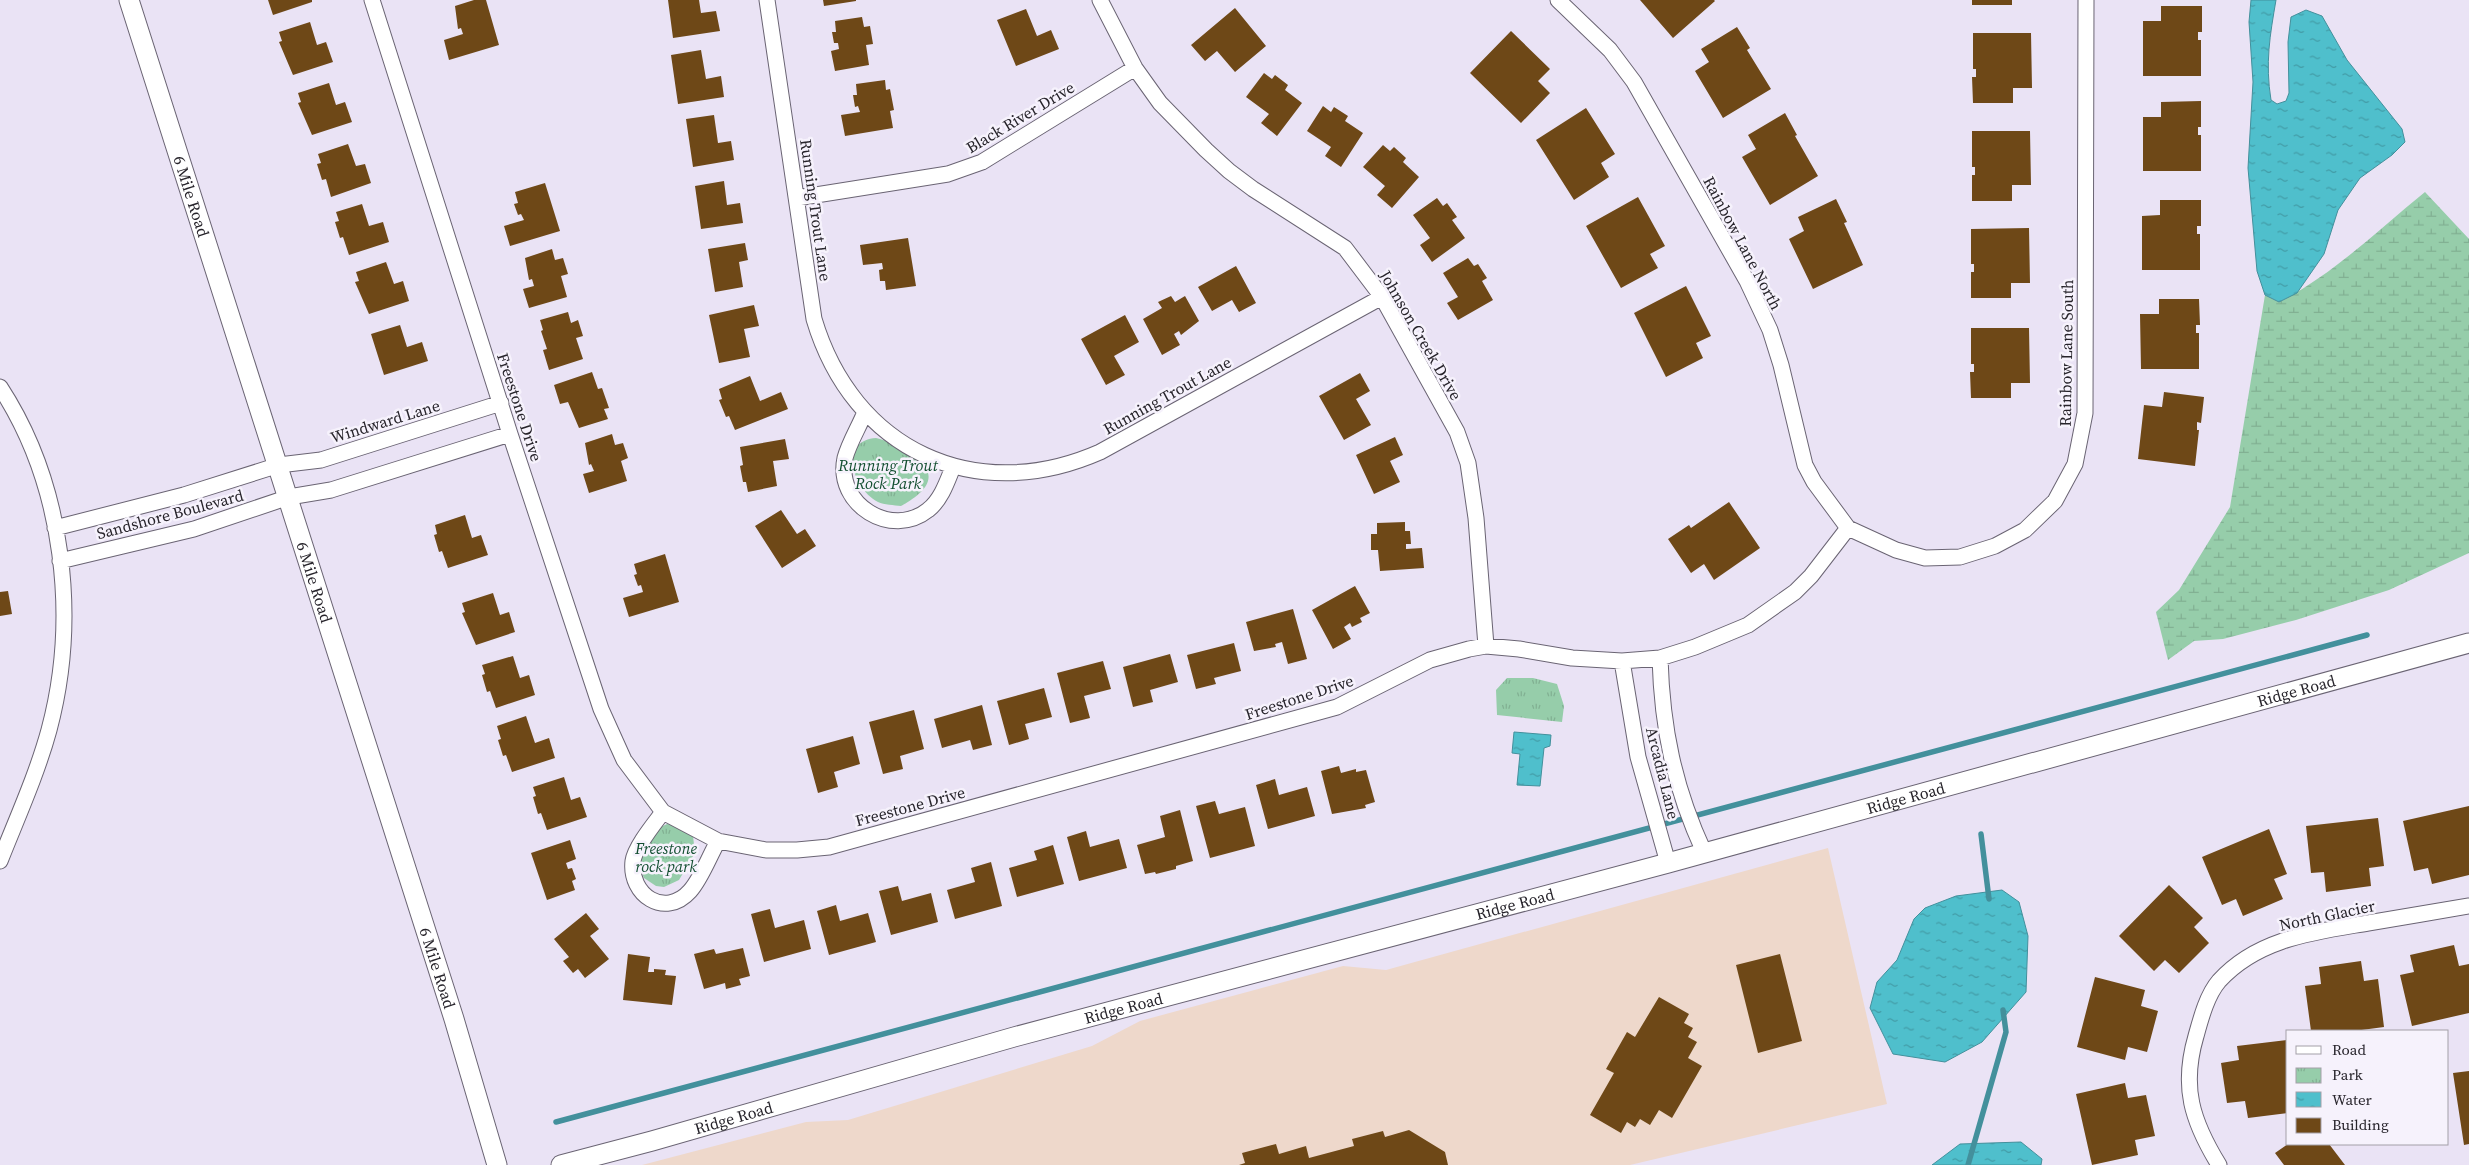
<svg xmlns="http://www.w3.org/2000/svg" width="2469" height="1165" font-family="'Source Serif 4',serif">
<style>
.commercial{fill:#eed8cb}
.wetland{fill:url(#wetland-marsh)}
.park{fill:url(#park-tufts)}
.water{fill:url(#water-ripples);stroke:#43909c}
.lines{fill:none;stroke-linecap:round;stroke-linejoin:round}
.stream{stroke:#43909c;stroke-width:5.5}
.building{fill:#6e4817}
.minor-casing{stroke:#6a6473;stroke-width:17}
.tertiary-casing{stroke:#6a6473;stroke-width:21}
.minor{stroke:#fff;stroke-width:15}
.tertiary{stroke:#fff;stroke-width:19}
.labels{text-anchor:middle;stroke-width:5;stroke-linejoin:round;paint-order:stroke}
.street-label{font-size:16px;fill:#27242b;stroke:#f6f2fc}
.park-label{font-size:16px;font-style:italic;fill:#124e30;stroke:#f6f2fc}
</style>
<defs>
<pattern id="wetland-marsh" width="20" height="14" patternUnits="userSpaceOnUse" patternTransform="scale(1.25)"><rect width="20" height="14" fill="#96cdaa"/><path d="M1 5h8M5 5V1M11 12h8M15 12V8" fill="none" stroke="#81b092"/></pattern>
<pattern id="park-tufts" width="24" height="20" patternUnits="userSpaceOnUse" patternTransform="scale(1.25)"><rect width="24" height="20" fill="#96cdaa"/><path d="M3 7l-1-3M5 7V3M7 7l1-3M15 17l-1-3M17 17v-4M19 17l1-3" fill="none" stroke="#81b092"/></pattern>
<pattern id="water-ripples" width="26" height="14" patternUnits="userSpaceOnUse" patternTransform="scale(1.25)"><rect width="26" height="14" fill="#4fbfcc"/><path d="M2 4q2-2 4 0t4 0M15 11q2-2 4 0t4 0" fill="none" stroke="#429ba6"/></pattern>
</defs>
<rect width="100%" height="100%" fill="#eae3f5"/>
<path class="commercial" d="M1828 848 1887 1104 1630 1165H642L806 1122 848 1120 1092 1046 1140 1021 1343 966 1386 970Z"/>
<path class="wetland" d="M2425 192 2469 239V553L2389 590 2296 620 2223 639 2194 641 2168 660 2156 612 2179 590 2230 507 2265 295 2279 302C2334 274 2378 230 2425 192Z"/>
<path class="park" d="M876 438C887 440 895 446 904 451 910 454 917 457 921 462 941 481 917 497 901 506 894 505 884 505 878 502 853 489 837 441 876 438Z
M1507 678H1533L1557 684 1564 706 1562 722 1497 715 1496 690Z
M667 824 680 825 693 836 695 853 679 880 664 887 656 886 644 878 640 868V859L657 829Z"/>
<path class="water" d="M2251 0H2276C2270 35 2265 63 2271 100L2277 104 2286 101 2289 93 2288 42 2291 17 2306 10 2322 16 2347 60 2402 129 2405 142 2392 155 2360 178 2338 210 2324 254 2297 293 2279 302 2265 295 2257 271 2248 168 2253 82 2249 22Z
M1514 732 1551 735 1550 746 1544 748 1540 786 1517 785 1520 754 1512 753Z
M2002 890 2019 902 2028 936 2026 992 1982 1042 1945 1062 1893 1054 1870 1008 1877 982 1897 960 1914 919 1925 908 1956 896Z
M2021 1142 2042 1159 2041 1165H1932L1960 1144Z"/>
<g class="lines">
<path class="stream" d="M1981 834 1989 899
M556 1122 2367 635
M1968 1165 2006 1032 2003 1010"/>
</g>
<path class="building" d="M268 0H312V2L273 15Z
M474 0H486L499 45 449 60 444 40 463 34 461 28 458 29 455 6Z
M668 0H699L701 13 716 11 720 31 673 38Z
M823 0H856V1L824 6Z
M1640 0H1714L1715 1 1673 38Z
M1972 0H2012V5H1972Z
M2161 6H2202V32H2198V40H2201V76H2143V21H2161Z
M1235 8 1266 46 1235 72 1217 51 1205 61 1191 45Z
M1026 9 1037 36 1051 30 1059 49 1016 66 997 20Z
M862 17 864 27 870 26 873 44 866 45 869 65 835 71 831 51 839 49 838 43H834L832 32H836L835 21Z
M310 22 317 45 326 42 333 62 293 75 279 42 282 41 279 32Z
M1737 27 1750 48 1747 50 1771 89 1723 118 1695 71 1709 62 1701 49Z
M1511 31 1550 69 1538 81 1550 93 1521 123 1470 73Z
M1973 33H2031L2032 88H2013V103H1973L1972 77H1976V69H1973Z
M701 50 706 79 721 76 724 97 678 104 671 55Z
M1264 73 1272 79 1275 75 1288 85 1285 90 1302 103 1277 136 1261 123 1269 114 1246 97Z
M885 80 886 90 890 89 894 110 890 111 893 128 845 136 841 115 860 112 858 106 855 107 853 95H857L856 84Z
M329 83 336 105 345 102 352 122 312 135 298 103 301 102 298 93Z
M2201 101V127H2198V135H2201V171H2143V117H2161V102Z
M1323 106 1331 112 1334 107 1348 116 1345 121 1363 133 1341 167 1325 156 1331 147 1307 131Z
M1586 108 1615 154 1601 163 1609 177 1574 200 1536 140Z
M1785 113 1797 135 1795 136 1818 176 1770 205 1742 157 1756 149 1748 135Z
M714 115 718 143 731 141 734 160 693 167 686 119Z
M1972 131H2030L2031 185H2012V201H1972V175H1975V167H1972Z
M348 144 356 166 365 164 371 183 331 197 326 179 322 180 317 164 321 163 318 154Z
M1383 145 1390 151 1394 147 1406 158 1403 162 1419 177 1392 208 1377 195 1385 186 1363 167Z
M724 181 727 205 740 203 743 223 701 229 695 186Z
M545 183 560 231 510 246 504 226 524 220 521 214 518 215 514 204 518 203 515 192Z
M1638 197 1665 246 1650 254 1658 268 1621 288 1586 226Z
M1437 198 1443 206 1447 203 1457 217 1452 220 1465 238 1432 262 1420 245 1430 238 1413 215Z
M1836 199 1847 222 1844 223 1863 265 1813 289 1789 239 1804 231 1798 217Z
M2160 200H2201V226H2197V234H2200V270H2142V216L2160 215Z
M362 204 369 226 383 222 389 242 349 255 343 237 340 238 335 222 339 221 336 212Z
M2029 228 2030 283H2011V298H1971V272H1974V264H1971V229Z
M908 238 916 286 886 290 885 281H880L879 270 883 269 882 263 863 265 860 245Z
M745 243 748 260 739 262 743 287 715 292 708 249Z
M552 249 555 260 563 258 568 274 561 276 567 297 529 308 523 289 534 286 532 279 529 280 525 258Z
M1468 258 1474 266 1478 264 1487 278 1482 281 1493 300 1458 320 1447 303 1458 297 1443 273Z
M386 262 394 284 403 281 409 301 369 314 355 282 359 281 356 272Z
M1236 266 1256 303 1239 312 1232 300 1212 311 1198 287Z
M1686 286 1711 336 1696 343 1703 358 1666 377 1634 313Z
M1171 296 1175 302 1185 296 1199 321 1181 335 1179 331 1174 334 1180 345 1162 355 1143 319 1162 308 1158 302Z
M2159 299H2199L2200 325H2196V333H2199V369H2141L2140 314H2159Z
M754 305 759 326 744 329 750 357 719 363 709 315Z
M568 312 571 323 578 320 583 336 576 338 583 359 549 370 543 350 547 349 541 331 543 330 540 320Z
M1125 315 1139 342 1114 356 1125 375 1106 385 1081 339Z
M400 325 407 347 422 342 428 361 384 375 371 334Z
M1971 328H2029L2030 383H2011V398H1971L1970 372H1974V364H1971Z
M592 372 598 389 602 388 609 408 604 409 608 419 579 428 568 402 560 404 554 385Z
M1360 373 1370 391 1356 399 1371 425 1344 440 1319 396Z
M750 376 760 401 781 392 788 409 735 430 729 416 726 417 719 400 722 399 719 389Z
M2164 392 2204 397 2201 423 2197 422V430H2199L2195 466 2138 459 2144 405 2162 407Z
M612 434 615 445 623 443 628 458 621 461 627 481 589 493 583 474 594 471 591 464 589 465 585 443Z
M1395 437 1403 455 1390 461 1400 482 1374 494 1356 455Z
M785 439 789 459 773 461 777 486 748 492 746 482H743L740 466 743 465 740 447Z
M1729 502 1760 548 1714 580 1704 564 1691 573 1668 539 1689 525 1691 528Z
M781 510 797 534 805 529 816 546 782 568 755 526Z
M465 515 472 538 481 535 488 555 448 568 442 551 439 552 434 535 437 534 435 525Z
M1405 522V531H1410L1411 544H1406V549L1422 548 1424 568 1380 571 1378 550H1371V534H1377V523Z
M665 554 679 602 629 617 623 598 643 592 641 585 638 586 634 575 637 574 634 564Z
M1355 586 1370 613 1360 618 1362 622 1352 627 1350 623 1344 627 1351 639 1333 649 1312 610Z
M8 591 12 614 0 616V592Z
M493 593 500 615 509 612 515 632 476 645 462 613 465 612 462 603Z
M1293 609 1307 659 1288 664 1282 642 1275 644 1276 647 1254 651 1246 622Z
M1234 643 1241 671 1214 678 1216 684 1196 689 1187 655Z
M1170 654 1178 682 1150 690 1153 702 1133 707 1123 667Z
M513 656 520 678 529 675 535 695 496 708 490 691 487 692 482 675 485 674 482 665Z
M1103 661 1111 689 1084 696 1090 718 1070 723 1057 673Z
M1044 688 1052 717 1025 724 1029 739 1009 745 997 701Z
M982 705 992 745 973 750 970 740 942 748 934 719Z
M914 710 924 749 900 756 903 769 883 774 869 722Z
M526 716 535 743 549 738 555 758 512 772 506 755 503 756 498 740 501 739 497 726Z
M853 736 860 764 834 772 838 787 818 793 806 749Z
M1339 766 1341 773 1356 769V772L1366 770 1375 802 1365 805 1366 808 1332 814 1321 771Z
M564 777 571 800 580 797 587 817 547 830 541 813 538 814 533 797 536 796 533 787Z
M1275 779 1279 795 1307 787 1315 816 1268 829 1256 785Z
M1215 801 1219 814 1245 807 1255 846 1210 858 1196 806Z
M2469 806V875L2432 884 2428 868 2414 871 2403 821Z
M1180 810 1193 861 1176 866V869L1156 874 1155 872 1145 874 1137 845 1165 837 1160 816Z
M2378 818 2384 866 2369 868 2371 886 2326 892 2324 872 2311 873 2306 826Z
M2269 829 2287 874 2274 879 2283 899 2243 916 2236 899 2222 905 2202 857Z
M1086 831 1090 847 1119 839 1127 868 1079 881 1067 837Z
M570 840 576 859 566 863 568 869 572 868 576 879 572 881 575 890 547 900 531 853Z
M1053 845 1064 884 1017 897 1009 868 1037 860 1034 851Z
M991 862 1002 906 955 919 947 890 975 882 971 868Z
M2169 885 2203 918 2194 927 2209 943 2179 973 2165 960 2154 971 2119 936Z
M898 886 902 901 931 893 938 922 891 935 879 891Z
M836 905 840 921 868 913 876 942 829 955 817 911Z
M770 909 775 928 804 920 811 949 764 962 751 914Z
M586 913 599 929 590 936 609 959 585 978 578 969 573 973 563 961 569 957 554 939Z
M2454 945 2459 966 2469 964V1013L2412 1026 2400 975 2414 972 2410 955Z
M743 948 750 976 739 979 741 985 726 989 725 983 704 989 694 954 714 949 716 954Z
M628 954 650 957 648 972H654V969L666 970 665 975 676 976 672 1005 623 1000Z
M1780 954 1802 1041 1758 1053 1736 965Z
M2361 961 2364 981 2378 979 2384 1027 2354 1031H2311L2305 986 2321 984 2319 967Z
M2095 977 2145 990 2141 1006 2158 1011 2147 1052 2128 1047 2125 1060 2077 1047Z
M1659 997 1689 1014 1684 1023 1693 1028 1688 1037 1697 1042 1688 1058 1702 1066 1672 1118 1659 1110 1650 1125 1640 1119 1635 1127 1627 1122 1621 1133 1590 1115 1614 1073 1606 1069 1627 1032 1635 1037Z
M2287 1040 2288 1113 2248 1118 2245 1101 2227 1103 2221 1063 2239 1060 2237 1046Z
M2469 1071V1144L2464 1145 2453 1073Z
M2125 1083 2128 1098 2146 1095 2155 1136 2135 1140 2138 1155 2092 1165 2076 1094Z
M1409 1130 1445 1152 1448 1165H1239L1245 1163 1242 1153 1276 1144 1279 1154 1306 1146 1309 1158 1354 1146 1352 1139 1383 1131 1385 1137Z
M2288 1144H2329L2345 1165H2284L2275 1153Z"/>
<g class="lines">
<defs>
<path id="minor" d="M372 0 510 434 601 709 624 760 663 812 718 841 766 850H797L829 847 1337 707 1430 660 1469 649 1486 646 1519 649 1572 658 1622 661 1660 658 1695 647 1748 625 1795 592 1811 576 1848 528
M767 0 814 319C853 450 975 507 1100 452L1382 297
M1100 0 1135 68 1160 103 1206 150 1229 171 1253 189 1345 248 1382 297 1457 432 1468 463 1476 518 1486 646
M1558 0 1610 50 1634 82 1747 281 1770 330 1781 365 1805 465 1814 482 1848 528 1896 550 1925 558 1960 557 1995 546 2025 530 2055 501 2075 464 2085 413 2086 0
M797 198 948 174 982 162 1135 68
M0 387C64 485 79 618 49 730 37 774 17 818 0 861
M865 412C859 427 849 443 845 458 835 505 892 539 928 510 941 500 947 482 953 467
M55 528 184 495 279 465 321 460 501 403
M60 561 194 529 289 497 331 490 510 434
M1660 658C1662 728 1674 787 1704 852
M1622 661 1638 757 1668 863
M663 812C654 824 635 847 633 861 629 895 665 919 690 891 701 879 710 855 718 841
M2219 1165C2192 1121 2181 1087 2196 1036 2201 1018 2207 995 2219 981 2258 938 2315 932 2368 923 2402 917 2435 912 2469 906"/>
<g id="tertiary">
<path id="s1" d="M129 0 454 1019 497 1165"/>
<path id="s2" d="M561 1165 652 1141 1014 1037 1668 863 2469 643"/>
</g>
</defs>
<use href="#minor" class="minor-casing"/>
<use href="#tertiary" class="tertiary-casing"/>
<use href="#minor" class="minor"/>
<use href="#tertiary" class="tertiary"/>
</g>
<g class="labels">
<g class="street-label">
<text transform="translate(1020 117) rotate(-31)" y="6">Black River Drive</text>
<text dy="6" stroke="none"><textPath href="#s1" startOffset="206">6 Mile Road</textPath></text>
<text transform="translate(816 210) rotate(82)" y="6">Running Trout Lane</text>
<text transform="translate(1743 243) rotate(62)" y="6">Rainbow Lane North</text>
<text transform="translate(1421 335) rotate(60)" y="6">Johnson Creek Drive</text>
<text transform="translate(2066 353) rotate(-89)" y="6">Rainbow Lane South</text>
<text transform="translate(1167 395) rotate(-29)" y="6">Running Trout Lane</text>
<text transform="translate(520 407) rotate(72)" y="6">Freestone Drive</text>
<text transform="translate(385 421) rotate(-17)" y="6">Windward Lane</text>
<text transform="translate(170 514) rotate(-15)" y="6">Sandshore Boulevard</text>
<text dy="6" stroke="none"><textPath href="#s1" startOffset="611">6 Mile Road</textPath></text>
<text dy="6" stroke="none"><textPath href="#s2" startOffset="1799">Ridge Road</textPath></text>
<text transform="translate(1299 697) rotate(-18)" y="6">Freestone Drive</text>
<text transform="translate(1663 773) rotate(76)" y="6">Arcadia Lane</text>
<text dy="6" stroke="none"><textPath href="#s2" startOffset="1394">Ridge Road</textPath></text>
<text transform="translate(910 806) rotate(-15)" y="6">Freestone Drive</text>
<text dy="6" stroke="none"><textPath href="#s2" startOffset="989">Ridge Road</textPath></text>
<text transform="translate(2327 915) rotate(-12)" y="6">North Glacier</text>
<text dy="6" stroke="none"><textPath href="#s1" startOffset="1016">6 Mile Road</textPath></text>
<text dy="6" stroke="none"><textPath href="#s2" startOffset="584">Ridge Road</textPath></text>
<text dy="6" stroke="none"><textPath href="#s2" startOffset="179">Ridge Road</textPath></text>
</g>
<g class="park-label">
<text x="888" y="471">Running Trout<tspan x="888" dy="18">Rock Park</tspan></text>
<text x="666" y="854">Freestone<tspan x="666" dy="18">rock park</tspan></text>
</g>
</g>
<rect x="2286" y="1030" width="162" height="115" fill="#f6f2fc" stroke="#a3a0a8"/>
<rect x="2296" y="1046" width="25" height="8" fill="#ffffff" stroke="#a3a0a8"/>
<text x="2332" y="1055" font-size="15" fill="#27242b">Road</text>
<rect x="2296" y="1068" width="25" height="15" fill="url(#park-tufts)" stroke="#a3a0a8"/>
<text x="2332" y="1080" font-size="15" fill="#27242b">Park</text>
<rect x="2296" y="1092" width="25" height="15" fill="url(#water-ripples)" stroke="#a3a0a8"/>
<text x="2332" y="1105" font-size="15" fill="#27242b">Water</text>
<rect x="2296" y="1118" width="25" height="15" fill="#6e4817" stroke="#a3a0a8"/>
<text x="2332" y="1130" font-size="15" fill="#27242b">Building</text>
</svg>
